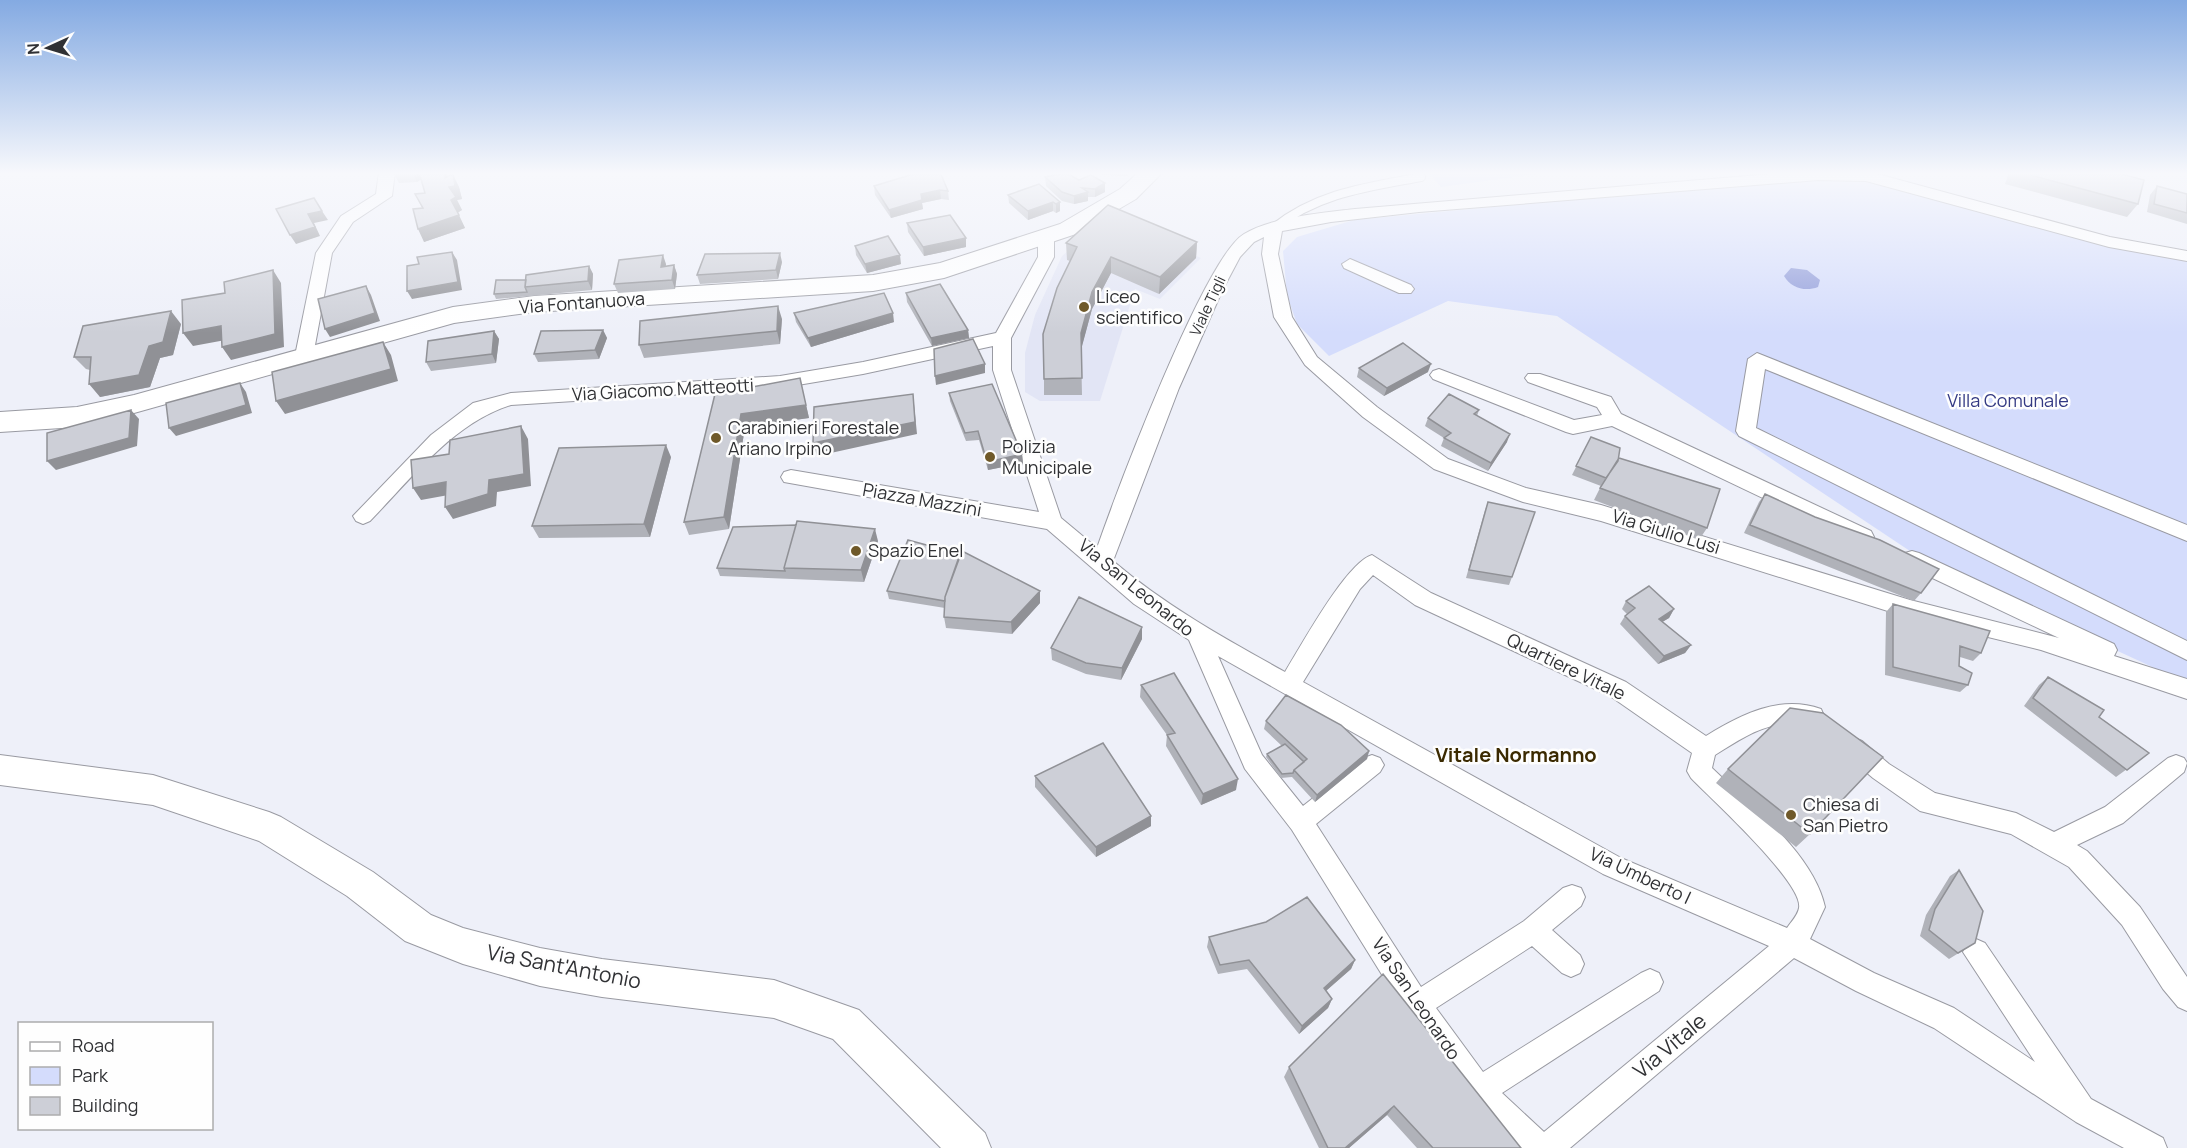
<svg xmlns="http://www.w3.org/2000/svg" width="2187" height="1148" font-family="Manrope,sans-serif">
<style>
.built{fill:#e2e5f5}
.green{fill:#d4dcfc}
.water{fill:#8f9bda}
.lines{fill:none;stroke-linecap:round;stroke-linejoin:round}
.lane-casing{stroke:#999aa2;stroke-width:10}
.street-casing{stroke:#999aa2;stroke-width:2}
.secondary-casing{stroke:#999aa2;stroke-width:2}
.lane{stroke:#fff;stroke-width:8}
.street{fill:#fff;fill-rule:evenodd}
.secondary{fill:#fff;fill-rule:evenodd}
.wall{fill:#b0b2b9}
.shaded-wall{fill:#909196}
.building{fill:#cdcfd7;stroke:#909196;stroke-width:1.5}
.poi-dot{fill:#6f5929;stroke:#fefefe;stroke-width:2}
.labels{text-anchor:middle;stroke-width:5;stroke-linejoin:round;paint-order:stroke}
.far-street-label{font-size:15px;fill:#303134;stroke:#fefefe}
.poi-label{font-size:18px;fill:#303134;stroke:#fefefe;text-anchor:start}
.street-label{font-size:18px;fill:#303134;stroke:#fefefe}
.park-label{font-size:18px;fill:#333983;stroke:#fefefe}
.neighbourhood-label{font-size:20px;font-weight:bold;fill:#3b2a01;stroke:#fefefe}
.near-street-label{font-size:21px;fill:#303134;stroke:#fefefe}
</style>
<rect width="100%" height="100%" fill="#eef0f9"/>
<path class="built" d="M1109 218 1201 258 1160 299 1135 289 1100 401H1040L1025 392V353L1035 315 1062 256Z"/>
<path class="green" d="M1428 172H1551L1441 187Z
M1848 173 2013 218 2187 253V683L1931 565 1557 316 1448 301 1329 356 1297 324 1287 295 1283 251 1297 237 1354 220Z"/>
<path class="water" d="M1791 268 1807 270 1820 280 1818 287C1805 292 1791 288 1784 276Z"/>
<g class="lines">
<defs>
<path id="lane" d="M1274 228C1317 193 1368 187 1421 177"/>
<path id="street" d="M379 172H395L392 196 353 222 332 253 313 356 310 360H298L295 356 316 253 341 216 376 194Z
M1795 172H1870L2110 237 2187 251V261L2109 247 1866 181 1818 180 1419 212 1331 222 1288 230 1282 231 1278 254 1292 317 1317 357 1377 407 1448 459 1526 488 1601 505 1910 600 2059 638 1905 565 1902 559 1905 553 1912 551 1919 553 2114 644 2117 650 2114 656 2187 679V699L2041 650 1910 618 1601 521 1523 502 1434 469 1363 417 1305 365 1274 317 1262 254 1264 237 1254 242 1240 257 1223 289 1179 388 1113 561C1166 606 1224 638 1285 672 1301 646 1346 563 1372 555L1431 593 1626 682 1706 736C1740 715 1780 694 1821 709L1824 716 1821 723C1809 727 1797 722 1784 724 1758 726 1736 742 1715 755L1712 768C1750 805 1813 853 1825 907L1810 939 1874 973 1954 1008 2035 1062 1963 952 1967 943 1976 939 1985 943 2091 1099 2163 1138 2167 1148H2124L2076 1122 1934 1028 1856 991 1794 958 1570 1148H1519L1469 1101 1407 1015 1292 830 1245 769 1189 640 1134 604 1047 529 784 482 781 477 784 472 791 470 1039 512 993 370V346L863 374 780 388 511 405C453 423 411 479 370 521L363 524 356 521 353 516 431 435 473 403 511 393 780 376 863 362 996 333 1038 257V236L1046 231 1054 236V257L1011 338V370L1061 518 1097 548C1116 494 1204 258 1244 234 1272 217 1322 213 1355 209ZM1373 575 1415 605 1610 696 1692 753 1687 771 1691 778C1710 798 1804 883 1799 908 1798 915 1791 922 1787 928L1621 858 1303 682 1360 589ZM1218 656 1603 874 1769 946 1544 1132 1502 1093 1659 991 1663 982 1659 973 1650 969 1641 973 1483 1072 1436 1008 1532 946 1562 973 1571 977 1580 973 1584 964 1580 955 1552 930 1581 906 1585 897 1581 888 1572 885 1563 888 1524 921 1421 987 1316 824 1380 772 1384 765 1380 758 1372 755 1364 758 1303 806 1262 755Z
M1350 259 1411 285 1414 289 1411 293H1399L1344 268 1342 264Z
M1757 353 2187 525V541L1765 369 1756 428 2187 641V660L1739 436 1736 431 1748 359Z
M1439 369 1574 420 1602 415 1597 407 1528 382 1525 378 1528 374H1540L1611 397 1621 414 1871 531 1874 537 1871 543 1864 545 1857 543 1612 426 1573 434 1566 432 1433 379 1430 375 1433 371Z
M1854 738 1862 741 1889 764 1935 793 2016 813 2054 832 2105 807 2168 758 2176 755 2184 758 2187 763 2184 772 2123 823 2077 845 2087 851 2140 907 2187 977V1011L2178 1007 2163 989 2122 925 2069 867 2011 834 1920 811 1873 778 1846 755 1842 748 1846 741Z"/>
<path id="secondary" d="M1139 172H1163L1136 199 1076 234 944 278 873 291 534 312 454 323 134 413 77 427 0 432V412L77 407 134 395 453 307 534 296 873 275 940 263 1060 224 1120 189Z
M0 755 153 775 269 812 281 817 373 872 431 915 463 928 540 948 602 959 774 980 859 1010 985 1133 991 1148H941L833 1039 774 1018 602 997 540 986 463 964 405 941 347 896 259 841 153 805 0 785Z"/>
</defs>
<use href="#lane" class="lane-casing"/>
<use href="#street" class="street-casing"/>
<use href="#secondary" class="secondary-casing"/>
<use href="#lane" class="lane"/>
<use href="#street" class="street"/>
<use href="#secondary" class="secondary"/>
</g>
<path class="wall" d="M393 172H446L448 177 459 187 462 199 457 200 462 210 457 213 465 228 424 242 422 208 415 194 425 193 421 179 417 182 399 183Z
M920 172 948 191 949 200 941 199 922 203 923 209 891 218 875 195 874 186Z
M1098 172H1130L1127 176 1103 175Z
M2009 172H2113L2138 204 2127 217 2005 184Z
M1045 177 1079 180 1105 183V192L1095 197H1088V201L1074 204 1062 201 1046 186Z
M2157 186 2187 194V224L2147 212 2150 195Z
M1008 195 1060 202V211L1056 213 1053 211 1028 220 1009 203Z
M907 223 966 247 924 256 908 232Z
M1197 242 1196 258 1159 294 1111 273 1092 309 1081 349 1082 395H1044V379L1070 261 1067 260 1066 243Z
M855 246 901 264 867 273 856 255Z
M782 262 778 279 700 284 697 275Z
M666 264V266L674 265 677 274 675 289 618 293 614 284Z
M589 266 593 274 592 290 496 299 494 294 526 280Z
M906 293 968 330 969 338 932 346 907 302Z
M794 313 894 322 811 347 796 322Z
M782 319 780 344 644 358 639 345Z
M181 324 173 355 160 358 150 387 100 397 90 370 86 369 74 357Z
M603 330 607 338 599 359 538 362 534 354Z
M494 331 499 339 496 363 431 371 426 362Z
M1359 368 1428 372 1384 396 1357 377Z
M800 378 809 418 745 427 729 529 689 535 684 522 715 394Z
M949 393 1022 454 1023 463 988 470 979 440 966 441 950 401Z
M1479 410 1477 416 1507 442 1488 471 1441 446 1444 438 1425 426 1428 418Z
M1591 437 1618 461 1707 528 1699 540 1594 500 1601 486 1572 475Z
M671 457 650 537 539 538 532 526Z
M1765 494 1921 593 1914 601 1744 533 1759 502Z
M1488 502 1512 577 1509 585 1466 578 1485 510Z
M878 541 864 582 720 576 717 568Z
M887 591 1040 603 1012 634 946 628 944 617 945 608 889 599Z
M1626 601 1674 609 1669 618 1662 622 1691 645 1685 653 1658 664 1620 624 1625 616 1627 614 1622 609Z
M1893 604 1981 653 1973 661 1960 657 1959 666 1968 685 1960 692 1885 675 1886 612Z
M1142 627V639L1121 680 1086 674 1052 660 1051 648Z
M2048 677 2099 717 2149 753 2116 777 2024 706 2039 685Z
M1141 685 1236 790 1201 805 1166 746 1167 735 1140 697Z
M1266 721 1369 751 1367 759 1315 802 1292 777 1281 778 1266 757 1267 754 1282 746 1264 729Z
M1728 769 1810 834 1796 847 1716 783Z
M1035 776 1151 816V826L1096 857 1035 787Z
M1959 870 1975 943 1949 959 1920 936 1926 915 1950 876Z
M1209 937 1355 960 1351 969 1326 991 1332 999 1328 1008 1299 1034 1247 969 1218 974 1207 947Z
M1289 1067 1521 1148H1417L1387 1115 1349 1148H1319L1284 1077Z"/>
<path class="shaded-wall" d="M412 172H421L423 178 417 182Z
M444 172H446L451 187 453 174 459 187 462 199 457 200 462 210 457 213 451 200Z
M1105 183V192L1095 197V189Z
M940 190 941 199 922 203 923 209 891 218 889 210 921 194Z
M1088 192V201L1074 204V196Z
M1053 202V211L1028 220V211Z
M1060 202V211L1056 213V204Z
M322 211 328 220 314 223 320 236 296 244 290 235 308 214Z
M459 215 465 228 424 242 418 229Z
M966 238V247L924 256 923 247Z
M1197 242 1196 258 1159 294 1160 277Z
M452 252 457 260 462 290 412 299 407 291Z
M780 253 782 262 778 279 776 270Z
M663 255 666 264 664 275 661 267Z
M900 255 901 264 867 273 865 264Z
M1111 257V273L1092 309 1081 350V333L1092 292Z
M674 265 677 274 675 289 672 280Z
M589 266 593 274 592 290 588 281Z
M273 270 281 283 284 347 231 360 222 347Z
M366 286 371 295 380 321 330 337 325 329Z
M778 306 782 319 780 344 777 331Z
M171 311 181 324 173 355 160 358 150 387 100 397 89 384 149 346Z
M893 313 894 322 811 347 808 338Z
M221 326 231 339 193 346 183 333Z
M603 330 607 338 599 359 595 350Z
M968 330 969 338 932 346 931 338Z
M494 331 499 339 496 363 492 354Z
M383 342 391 355 398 381 285 414 276 401Z
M985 364V373L936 385 935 376Z
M1431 364 1428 372 1384 396 1387 388Z
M800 378 809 418 745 427 729 529 724 517 741 414Z
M240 383 246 392 252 413 176 436 169 428Z
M913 394 917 434 817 456 813 443Z
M131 410 139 419 137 446 56 470 47 461Z
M521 426 528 439 531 486 497 492 496 506 453 519 445 507 489 480Z
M1510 434 1507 442 1488 471 1491 463Z
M666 445 671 457 650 537 644 524Z
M1022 454 1023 463 988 470 987 462Z
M446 482 454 494 421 500 413 488Z
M875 529 878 541 864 582 861 570Z
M1040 591V603L1012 634 1011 622Z
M1674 609 1669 618 1654 627 1659 619Z
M1142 627V639L1121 680 1122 668Z
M1691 645 1685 653 1658 664 1664 656Z
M1369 751 1367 759 1315 802 1317 795Z
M1238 779 1236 790 1201 805 1203 794Z
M1151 816V826L1096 857V847Z
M1355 960 1351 969 1320 996 1324 988Z
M1332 999 1328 1008 1299 1034 1302 1026Z
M1394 1106 1387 1115 1349 1148H1345Z"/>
<path class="building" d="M419 172H444L445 178 453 174 455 186 449 187 456 197 451 200 459 215 418 229 413 209 423 208 415 194 425 193Z
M920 172H940L948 191 940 190 921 194 922 200 889 210 874 186Z
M2019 172H2113L2144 180 2138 204Z
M1066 173 1079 180 1091 175 1105 183 1095 189 1082 188 1088 192 1074 196 1062 192 1045 177Z
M1039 184 1060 202 1056 204 1053 202 1028 211 1008 195Z
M2157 186 2187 194V213L2154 204Z
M314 198 322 211 308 214 315 227 290 235 276 209Z
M1108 205 1197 242 1160 277 1111 257 1092 292 1081 333 1082 378 1044 379 1043 334 1057 288 1077 247 1066 243Z
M950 215 966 238 923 247 907 223Z
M888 236 900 255 865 264 855 246Z
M452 252 458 282 407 291V266L419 264 417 257Z
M780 253 776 270 697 275 705 254Z
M663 255 661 267 674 265 672 280 614 284 619 260Z
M589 266 588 281 525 287 526 275Z
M273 270 275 334 222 347 221 326 183 333 182 300 225 293 224 282Z
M496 280H526L525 287 527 292 494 294Z
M940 284 968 330 931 338 906 293Z
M366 286 375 313 325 329 318 299Z
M884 293 893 313 808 338 794 313Z
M778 306 777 331 639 345 640 321Z
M171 311 163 342 149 346 139 375 89 384 91 357H74L83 326Z
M603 330 595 350 534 354 541 331Z
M494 331 492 354 426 362 428 341Z
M973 339 985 364 935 376 934 349Z
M383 342 391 369 276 401 272 372Z
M1403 343 1431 364 1387 388 1359 368Z
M800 378 806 405 741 414 724 517 684 522 715 394Z
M240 383 246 405 169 428 166 403Z
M992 384 1022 454 987 462 978 431 965 433 949 393Z
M913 394 915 422 813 443 814 407Z
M1449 394 1479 410 1474 414 1510 434 1491 463 1444 438 1451 433 1428 418Z
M131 410 129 438 47 461V433Z
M521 426 524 474 489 480 488 494 445 507 446 482 413 488 411 460 449 454 450 440Z
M1591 437 1620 448 1618 461 1606 478 1576 466Z
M666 445 644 524 532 526 559 448Z
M1619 458 1720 489 1707 528 1600 488Z
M1765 494 1815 517 1880 540 1939 569 1921 593 1750 525Z
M1488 502 1535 512 1512 577 1469 570Z
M797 521 875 529 861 570 784 568Z
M796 525 784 568 785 571 717 568 733 527Z
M908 540 960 554 945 597V601L887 591Z
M962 551 1040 591 1011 622 944 617 945 597Z
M1649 586 1674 609 1659 619 1691 645 1664 656 1625 616 1635 608 1626 601Z
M1079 597 1142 627 1122 668 1086 663 1051 648Z
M1893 604 1990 631 1981 653 1960 646 1959 666 1972 673 1968 685 1893 667Z
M1174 673 1238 779 1203 794 1167 735 1175 733 1141 685Z
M2048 677 2104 710 2099 717 2149 753 2127 770 2033 698Z
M1286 695 1341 725 1369 751 1317 795 1294 770 1307 759 1266 721Z
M1790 708 1823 713 1883 757 1810 834 1728 769Z
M1103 743 1151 816 1096 847 1035 776Z
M1285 744 1304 762 1294 770 1293 773 1282 774 1267 754Z
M1959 870 1983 911 1975 943 1958 953 1929 930 1935 909Z
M1307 897 1355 960 1324 988 1332 999 1302 1026 1249 960 1220 965 1209 937 1266 922Z
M1383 974 1521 1148H1433L1394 1106 1345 1148H1328L1289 1067Z"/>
<linearGradient id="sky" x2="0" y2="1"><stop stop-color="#84aae2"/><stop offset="0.52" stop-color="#f7f8fc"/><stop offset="1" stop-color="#f7f8fc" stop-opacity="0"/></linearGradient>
<rect width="2187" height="333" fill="url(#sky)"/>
<g class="poi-dot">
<circle cx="1084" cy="307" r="6"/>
<circle cx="716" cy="438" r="6"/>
<circle cx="990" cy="457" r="6"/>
<circle cx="856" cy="551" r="6"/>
<circle cx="1791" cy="815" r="6"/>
</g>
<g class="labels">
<g class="far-street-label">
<text transform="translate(1208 306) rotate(-65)" y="5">Viale Tigli</text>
</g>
<g class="poi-label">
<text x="1096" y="303">Liceo<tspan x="1096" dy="21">scientifico</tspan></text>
<text x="728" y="434">Carabinieri Forestale<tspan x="728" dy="21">Ariano Irpino</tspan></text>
<text x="1002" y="453">Polizia<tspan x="1002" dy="21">Municipale</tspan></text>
<text x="868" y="557">Spazio Enel</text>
<text x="1803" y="811">Chiesa di<tspan x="1803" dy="21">San Pietro</tspan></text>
</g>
<g class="street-label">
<text transform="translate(582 303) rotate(-4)" y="6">Via Fontanuova</text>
<text transform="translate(663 390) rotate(-3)" y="6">Via Giacomo Matteotti</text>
<text transform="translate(922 500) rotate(10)" y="6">Piazza Mazzini</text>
<text transform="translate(1666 532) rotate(17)" y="6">Via Giulio Lusi</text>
<text transform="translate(1136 588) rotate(39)" y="6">Via San Leonardo</text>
<text transform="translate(1566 667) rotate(26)" y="6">Quartiere Vitale</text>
<text transform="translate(1640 876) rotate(25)" y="6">Via Umberto I</text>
<text transform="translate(1416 999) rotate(56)" y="6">Via San Leonardo</text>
</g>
<g class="park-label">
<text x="2008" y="407">Villa Comunale</text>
</g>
<g class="neighbourhood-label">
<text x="1516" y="762">Vitale Normanno</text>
</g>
<g class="near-street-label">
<text transform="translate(564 967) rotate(11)" y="7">Via Sant'Antonio</text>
<text transform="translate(1670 1046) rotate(-40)" y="7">Via Vitale</text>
</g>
</g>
<rect x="18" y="1022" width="195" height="108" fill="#fefefe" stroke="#acacad" stroke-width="1.5"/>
<rect x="30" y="1042" width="30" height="9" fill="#ffffff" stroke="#acacad" stroke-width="1.5"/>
<text x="72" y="1052" font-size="18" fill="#303134">Road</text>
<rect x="30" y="1067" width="30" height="18" fill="#d4dcfc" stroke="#acacad" stroke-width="1.5"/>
<text x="72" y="1082" font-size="18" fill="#303134">Park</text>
<rect x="30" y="1097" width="30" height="18" fill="#cdcfd7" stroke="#acacad" stroke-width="1.5"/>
<text x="72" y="1112" font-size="18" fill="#303134">Building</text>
<g transform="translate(48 48) rotate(266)" stroke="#fefefe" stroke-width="4.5" paint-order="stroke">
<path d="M0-4.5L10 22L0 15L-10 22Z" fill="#303134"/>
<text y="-9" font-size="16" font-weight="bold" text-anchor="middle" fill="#303134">N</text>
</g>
</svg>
